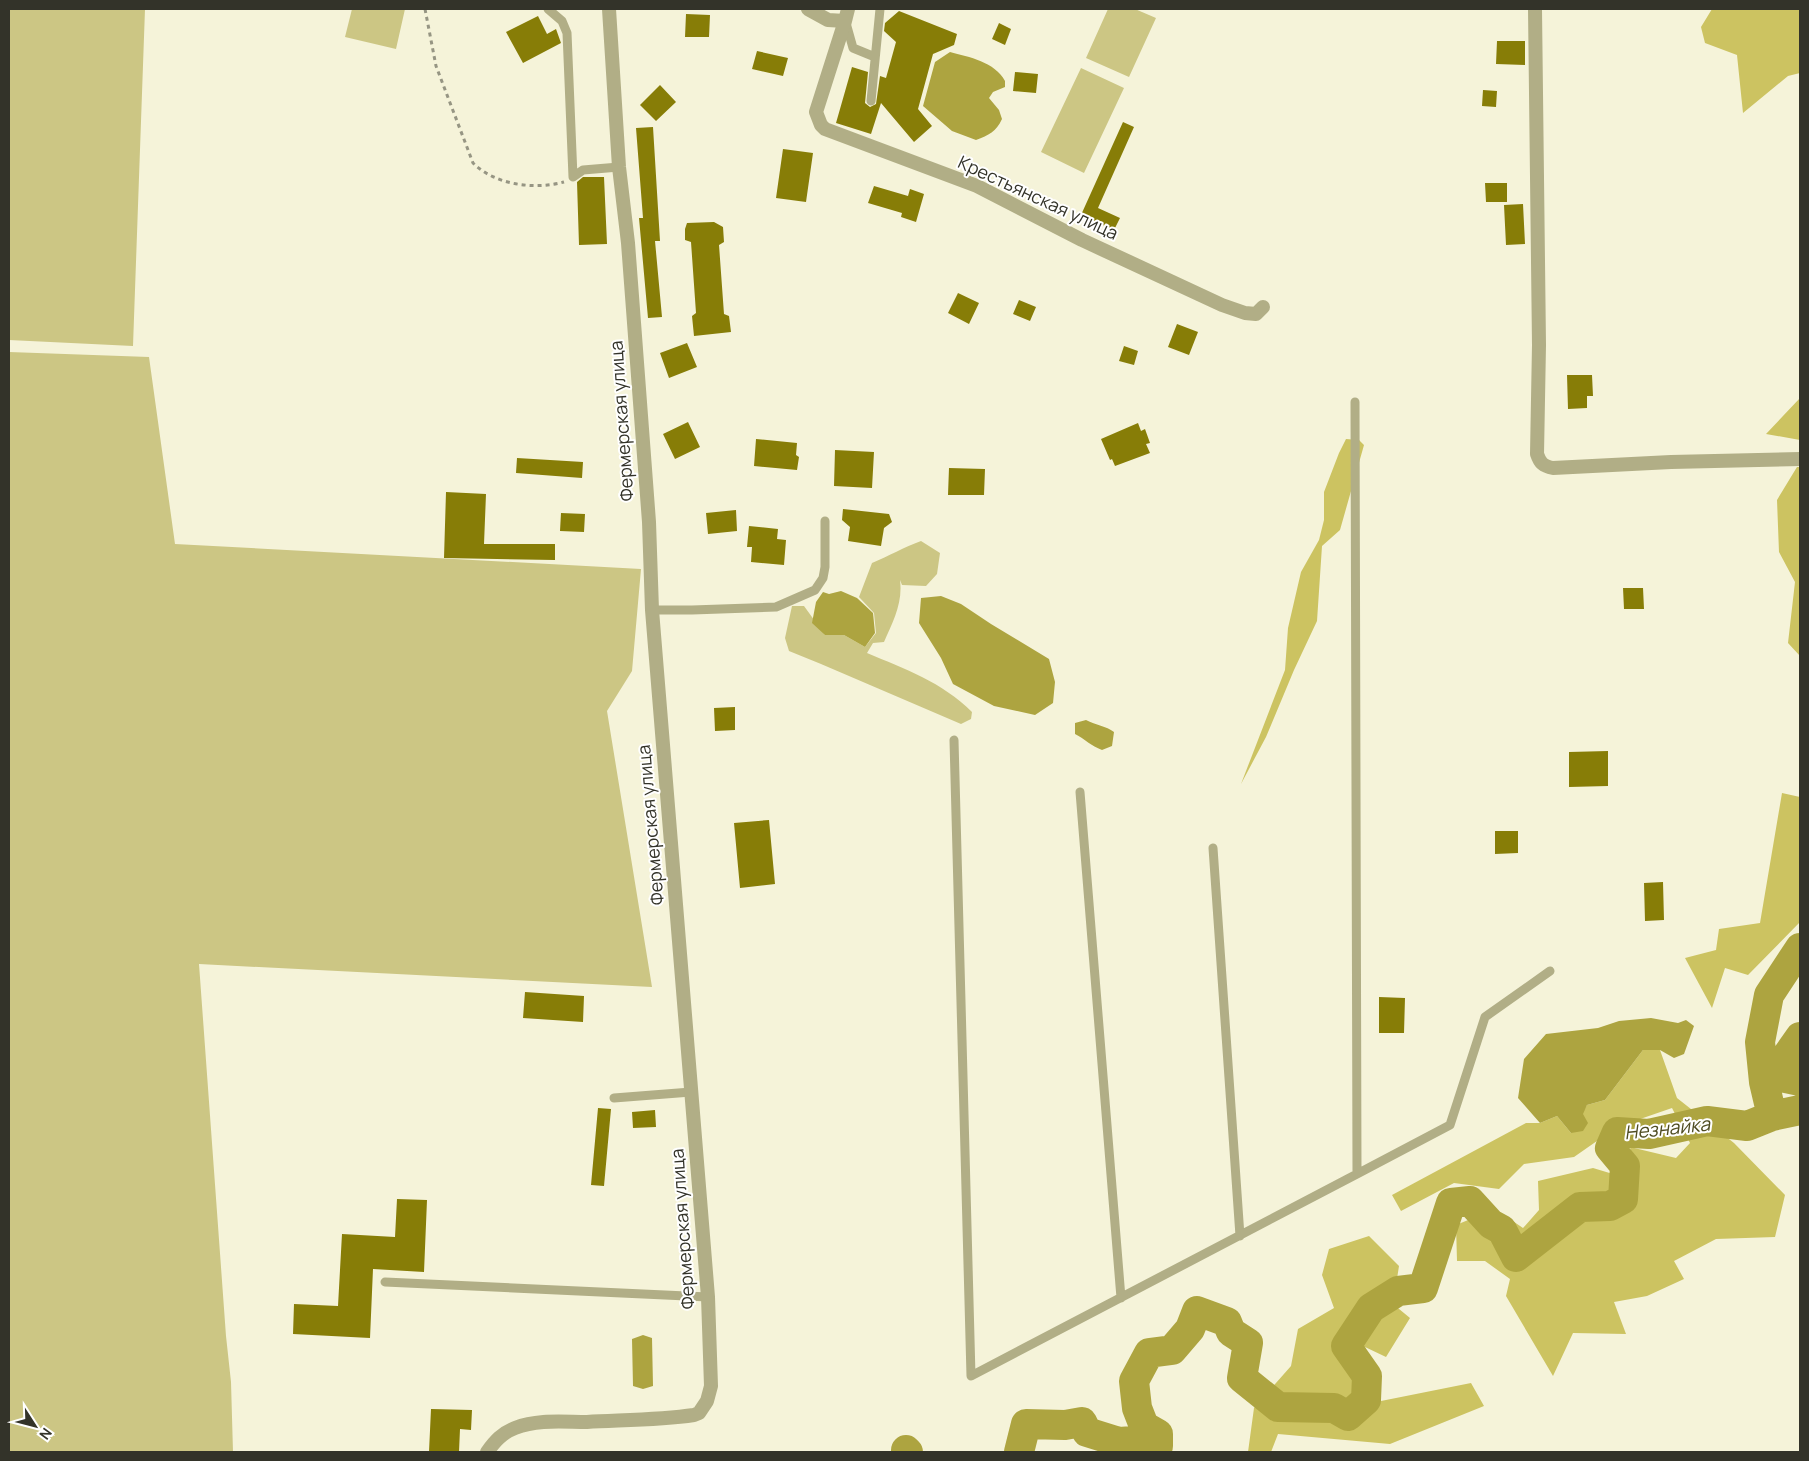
<svg xmlns="http://www.w3.org/2000/svg" width="1809" height="1461" font-family="Manrope,sans-serif">
<style>
.green{fill:#ccc684}
.forest{fill:#ccc361}
.water{fill:#ada440}
.lines{fill:none;stroke-linecap:round;stroke-linejoin:round}
.river{stroke:#ada440;stroke-width:30}
.building{fill:#877d07}
.path{stroke:#969583;stroke-width:3;stroke-dasharray:4 4;stroke-linecap:butt}
.service{stroke:#b1ae86;stroke-width:9}
.minor{stroke:#b1ae86;stroke-width:14}
.labels{text-anchor:middle;stroke-width:4;stroke-linejoin:round;paint-order:stroke}
.street-label{font-size:18px;fill:#333329;stroke:#fff}
.water-label{font-size:19px;font-style:italic;fill:#4f4c22;stroke:#fff}
</style>
<rect width="100%" height="100%" fill="#f5f3d9"/>
<path class="green" d="M9 9H145L133 346 9 340Z
M352 9H405L396 49 345 37Z
M1108 9H1135L1156 18 1129 77 1086 58Z
M1081 68 1124 88 1084 173 1041 152Z
M9 352 149 357 175 544 641 569 632 671 607 711 652 987 199 964 226 1336 231 1382 233 1452H9Z
M921 541 940 553 937 574 926 586 902 585 900 580C903 603 893 622 884 642L873 643 867 653C905 669 942 682 972 712L971 719 961 724 821 664 789 651 785 638 792 606H804L825 635H844L865 647 876 633 874 613 859 597 872 563C889 556 904 547 921 541Z"/>
<path class="forest" d="M1712 9H1800V73L1788 76 1743 113 1737 55 1705 43 1701 27Z
M1800 398V440L1766 434Z
M1346 439 1359 440 1364 445 1340 530 1322 546 1317 621 1294 670 1266 737 1241 784 1285 670 1288 628 1301 572 1319 540 1324 520V492L1339 453Z
M1797 467H1800V656L1788 643 1795 582 1779 552 1777 500Z
M1782 793 1800 797V922L1748 975 1725 968 1712 1008 1685 958 1716 950 1719 929 1760 923Z
M1643 1050H1660L1677 1098 1734 1143 1785 1195 1775 1237 1716 1239 1674 1261 1684 1279 1647 1296 1614 1302 1626 1334 1573 1333 1553 1376 1506 1296 1510 1279 1485 1261H1457L1456 1225 1495 1209 1523 1228 1539 1210 1538 1181 1593 1168 1636 1181 1630 1147 1676 1158 1690 1143 1672 1108 1617 1127 1574 1157 1524 1164 1499 1189 1454 1183 1401 1211 1392 1195 1526 1123H1540L1557 1116 1571 1133 1587 1105 1605 1100Z
M1369 1236 1399 1266 1393 1304 1410 1318 1386 1357 1365 1347 1381 1401 1471 1383 1484 1406 1390 1444 1278 1434 1271 1452H1248L1254 1408 1291 1366 1298 1329 1334 1308 1322 1275 1329 1249Z"/>
<path class="water" d="M950 52C969 57 995 62 1005 81V87L993 92 989 98 999 110 1002 119C996 132 989 135 976 140L952 131 923 106 935 62Z
M841 591 857 598 873 613 875 633 865 647 844 635H825L812 623 816 602 823 592 829 594Z
M941 596 961 604 991 624 1049 659 1055 682 1053 703 1035 715 994 706 953 684 941 658 919 623 921 598Z
M1086 720C1096 725 1106 726 1114 732L1112 746 1102 750C1091 746 1085 739 1075 734V723Z
M1651 1018 1678 1023 1686 1020 1694 1026 1684 1054 1674 1058 1660 1050H1643L1605 1100 1587 1105 1583 1114 1588 1123 1583 1131 1571 1133 1557 1116 1540 1123 1518 1098 1524 1059 1546 1034 1598 1028 1619 1021Z
M643 1335 652 1338 653 1386 643 1389 633 1386 632 1339Z"/>
<g class="lines">
<path class="river" d="M1800 1037 1786 1057 1781 1077 1800 1081
M1772 1116 1764 1082 1760 1042 1769 995 1800 948
M906 1452V1450L908 1452
M1019 1452 1026 1424 1065 1425 1082 1422 1087 1432 1119 1442 1134 1441 1147 1452 1158 1446V1434L1144 1426 1137 1408 1134 1381 1149 1353 1172 1350 1190 1329 1197 1311 1227 1322 1231 1332 1248 1343 1242 1378 1278 1407 1334 1408 1348 1416 1366 1400 1367 1376 1346 1346 1371 1308 1398 1291 1423 1288 1451 1203 1470 1201 1491 1224 1502 1230 1516 1257 1580 1207 1610 1206 1623 1199 1625 1166 1610 1148 1617 1132 1649 1134 1707 1121 1747 1126 1772 1116 1800 1110"/>
</g>
<path class="building" d="M899 11 957 34 954 45 933 54 918 109 932 126 914 142 881 103 871 134 836 123 852 67 868 72 865 103 870 107 876 104 880 76 886 78 896 42 884 31 885 23Z
M686 14 710 15 709 37H685Z
M538 16 547 34 556 29 561 43 523 63 506 32Z
M999 23 1011 29 1005 45 992 39Z
M1497 41H1525V65L1496 64Z
M757 51 788 58 783 76 752 69Z
M1015 72 1038 74 1036 93 1013 91Z
M660 85 676 102 656 121 640 105Z
M1483 90 1497 91 1496 107 1482 106Z
M1123 122 1134 127 1098 208 1120 218 1114 230 1081 215Z
M653 127 660 241H655L662 317 648 318 639 218H643L636 128Z
M783 149 813 153 806 202 776 198Z
M583 177H604L607 244 579 245 577 182Z
M1485 183H1507V202H1486Z
M874 186 908 196 910 189 924 194 916 222 901 217 902 213 868 203Z
M1523 204 1525 244 1506 245 1504 205Z
M714 222 723 227 724 242 719 245 724 314 729 316 731 332 694 336 692 316 696 313 691 242 685 240V229L687 223Z
M958 293 979 303 969 324 948 313Z
M1019 300 1036 307 1030 321 1013 314Z
M1177 324 1198 332 1189 355 1168 347Z
M687 343 697 367 669 378 660 353Z
M1124 346 1138 351 1134 365 1119 361Z
M1567 375H1592L1593 396H1587V408L1568 409Z
M688 422 700 447 675 459 663 434Z
M1138 423 1141 431 1145 429 1150 443 1146 444 1150 453 1115 466 1112 459 1110 460 1101 439Z
M756 439 797 443 796 455 799 457 797 470 754 466Z
M835 450 874 452 872 488 834 486Z
M517 458 583 462 582 478 516 473Z
M949 468 985 469 984 495H948Z
M446 492 486 494 484 544H555V560L444 558Z
M843 509 889 514 892 522 884 528 881 546 848 541 850 527 842 520Z
M736 510 737 531 708 534 706 513Z
M561 513 585 514 584 532 560 531Z
M749 526 778 529 777 539 786 540 784 565 751 562 752 547H747Z
M1623 588H1643L1644 609H1624Z
M735 707V730L715 731 714 708Z
M1608 751V786L1569 787V752Z
M769 820 775 884 740 888 734 823Z
M1495 831H1518V853L1495 854Z
M1663 882 1664 920 1645 921 1644 883Z
M525 992 584 996 583 1022 523 1018Z
M1379 997 1405 998 1404 1033H1379Z
M598 1108 611 1109 604 1186 591 1185Z
M655 1110 656 1127 633 1128 632 1112Z
M397 1199 427 1200 424 1272 373 1269 370 1338 293 1334 294 1304 338 1306 342 1234 395 1237Z
M431 1409 472 1410 471 1430 460 1429 459 1452H429Z"/>
<g class="lines">
<path class="path" d="M425 9 436 66 473 163C495 185 534 190 564 182"/>
<path class="service" d="M548 9 562 21 567 33 573 177 583 170 619 167
M846 23 853 48 875 57
M871 101 880 9
M1355 402 1357 1174 1450 1125 1485 1017 1550 971
M652 610H692L776 607 815 590 823 578 825 567V521
M954 740 971 1376 1357 1174
M1080 792 1121 1298
M1213 848 1240 1236
M614 1098 691 1092
M385 1282 708 1297"/>
<path class="minor" d="M808 9 828 20 845 21
M848 9 845 21 816 112 821 125 825 129 977 186 1082 240 1222 305 1245 313 1256 314 1263 307
M1535 9 1539 345 1537 454C1540 463 1543 466 1553 468L1671 462 1800 459
M487 1452C495 1441 502 1433 515 1428 538 1419 563 1422 587 1422 622 1420 659 1420 694 1415L699 1413 707 1401 711 1386 708 1297 652 610 649 522 628 243 619 167 609 9"/>
</g>
<g class="labels">
<g class="street-label">
<text transform="translate(1038 198) rotate(25)" y="6">Крестьянская улица</text>
<text transform="translate(622 421) rotate(-94)" y="6">Фермерская улица</text>
<text transform="translate(651 825) rotate(-95)" y="6">Фермерская улица</text>
<text transform="translate(683 1229) rotate(-94)" y="6">Фермерская улица</text>
</g>
<g class="water-label">
<text transform="translate(1667 1128) rotate(-6)" y="7">Незнайка</text>
</g>
</g>
<rect width="1809" height="1461" fill="none" stroke="#333329" stroke-width="20"/>
<g transform="translate(35 1426) rotate(126)" stroke="#ffffff" stroke-width="4" paint-order="stroke">
<path d="M0-4L9 19L0 12L-9 19Z" fill="#333329"/>
<text y="-8" font-size="14" font-weight="bold" text-anchor="middle" fill="#333329">N</text>
</g>
</svg>
